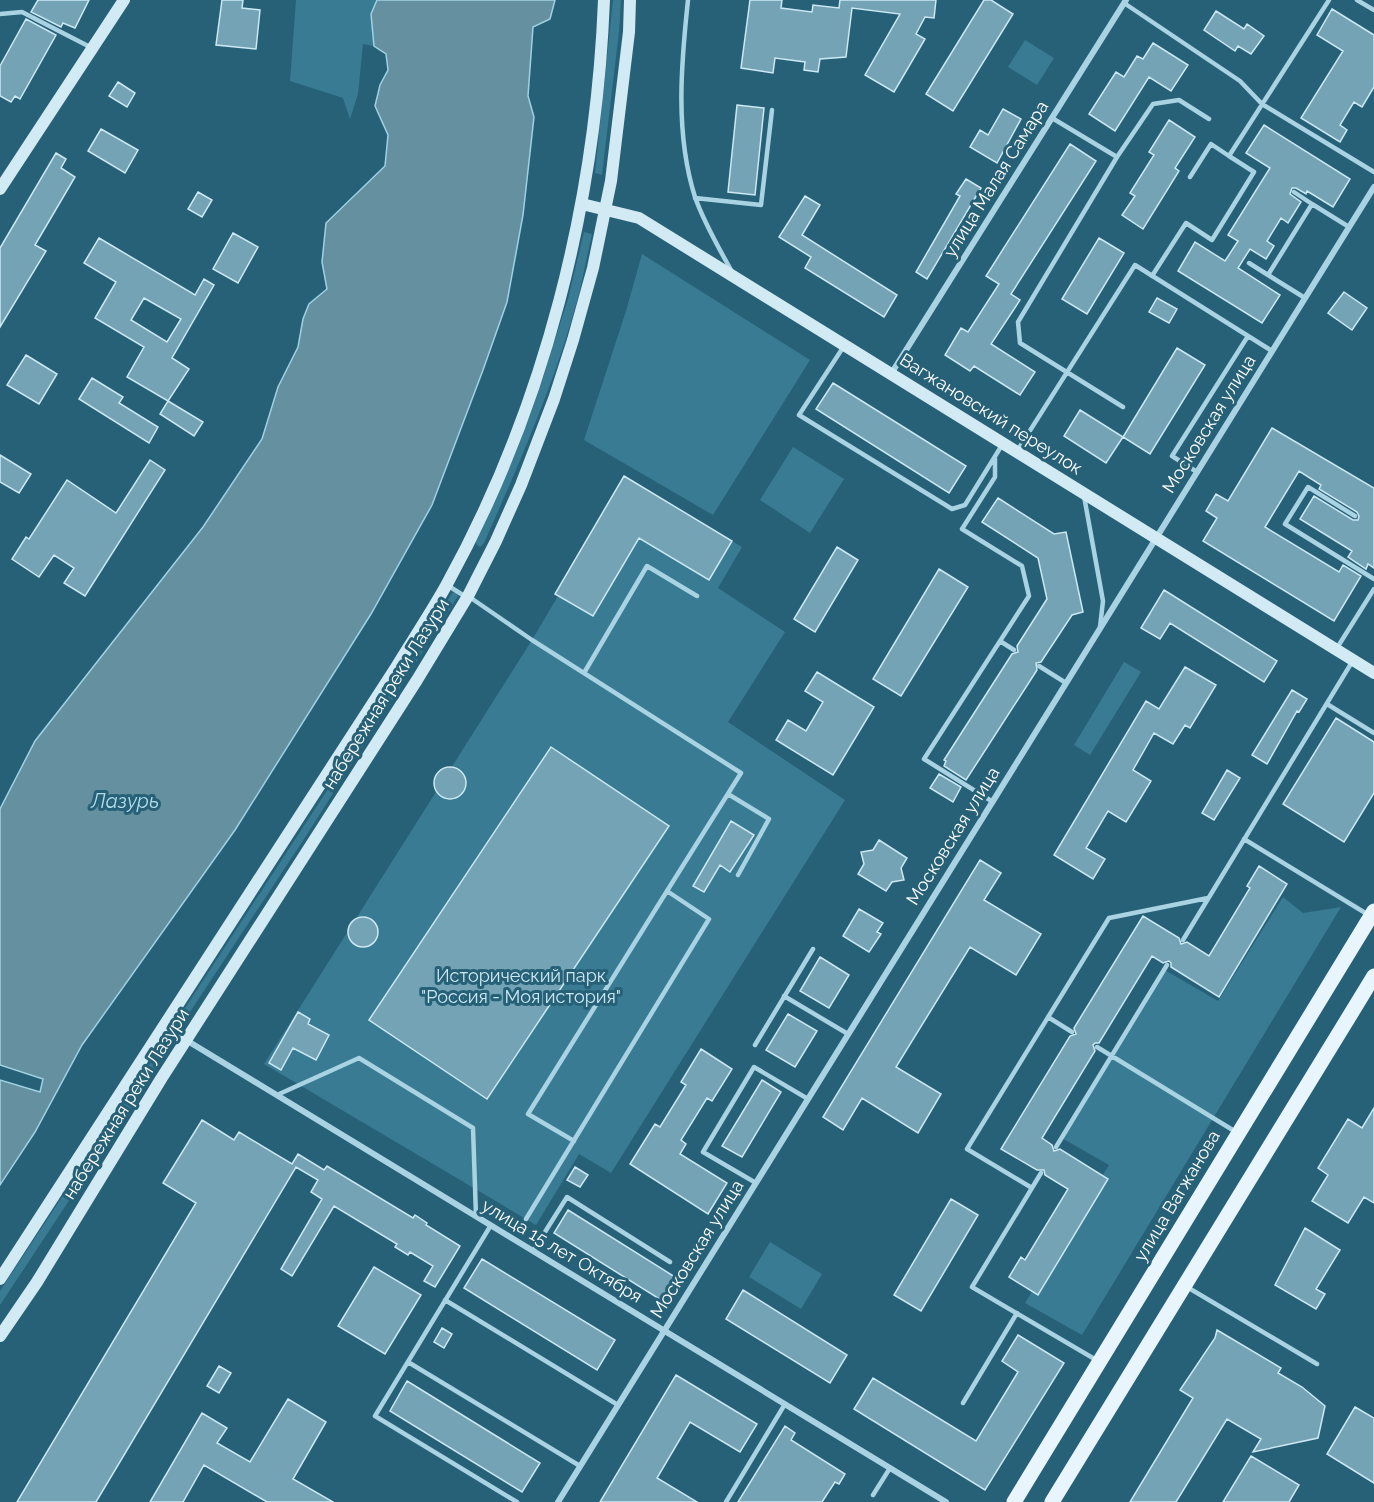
<svg xmlns="http://www.w3.org/2000/svg" width="1374" height="1502" font-family="Raleway,sans-serif">
<style>
.green{fill:#387b93}
.water{fill:#65909f;stroke:#9ed2e3;stroke-width:1.5}
.building{fill:#73a3b5;stroke:#cbe8f3;stroke-width:1.5;fill-rule:evenodd}
.lines{fill:none;stroke-linecap:round;stroke-linejoin:round}
.lane{stroke:#a9d3e3;stroke-width:4.5}
.street{stroke:#a9d3e3;stroke-width:6}
.secondary{stroke:#d2eaf3;stroke-width:12}
.primary{stroke:#e8f5fc;stroke-width:15}
.labels{text-anchor:middle;stroke-width:6;stroke-linejoin:round;paint-order:stroke}
.street-label{font-size:18px;fill:#fff;stroke:#276178}
.park-label{font-size:18px;fill:#cbe8f3;stroke:#276178}
.water-label{font-size:20px;font-style:italic;fill:#b4ddeb;stroke:#276178}
</style>
<rect width="100%" height="100%" fill="#276178"/>
<path class="green" d="M296 0H377L371 14 374 46 363 44 358 94 350 119 343 98 290 81Z
M613 0H621L619 32 602 175 595 173Z
M1025 40 1054 58 1037 85 1008 67Z
M584 232 592 234C587 256 583 279 577 301 554 385 519 464 484 543L480 547 476 544V538L543 377 568 299Z
M642 254 810 360 713 515 584 440 626 311Z
M793 447 844 479 810 533 760 500Z
M624 476 663 499 658 506 671 505 742 547 718 588 785 632 728 722 845 800 611 1173 579 1154 536 1225 264 1064 532 640 558 596 555 594Z
M455 592 458 596 306 836 188 1015 185 1014 183 1011 407 668 452 593Z
M1124 662 1141 672 1090 755 1074 745Z
M1283 897 1303 913 1341 907 1082 1335 1025 1303 1109 1165 1060 1137 1163 969 1218 1001Z
M151 1062 158 1066 0 1305V1291Z
M770 1242 822 1274 801 1309 749 1277Z"/>
<path class="water" d="M377 0H555L550 19 533 27 528 96 534 117 523 215 507 302 483 370 432 505 371 614 235 830 82 1045 35 1132 0 1185V1080L40 1092 43 1079 0 1065V809L35 741 203 527 262 439 278 387 298 347 303 319 309 304 327 289 322 262 326 223 385 166 388 135 375 106 380 85 388 70 386 54 374 46 371 14Z"/>
<path class="building" d="M38 0H89L75 28 63 23 61 27 31 12Z
M222 0H243L242 8 260 10 256 49 216 45Z
M750 0H782L781 8 812 12 813 5 839 8 840 0H936L934 18 925 17 916 34 925 39 894 92 865 75 900 14 852 8 846 57 820 59 818 72 804 70 805 62 775 58 773 73 741 68Z
M984 0H991L1013 14 953 111 926 94Z
M1332 9 1374 35V87L1362 107 1354 102 1340 125 1347 130 1340 142 1301 118 1343 51 1317 35Z
M1216 11 1244 29 1247 24 1264 36 1251 54 1238 46 1235 51 1204 30Z
M26 19 56 35 20 99 15 96 11 102 0 96V66Z
M1153 43 1188 65 1171 91 1149 77 1115 131 1089 114 1116 72 1124 77 1137 56 1143 59Z
M118 82 135 93 127 107 109 96Z
M737 105 764 108 755 195 728 192Z
M1003 109 1021 119 997 163 970 147 980 130 988 135Z
M1169 120 1195 137 1175 168 1179 171 1143 229 1122 215 1135 196 1130 193 1154 155 1149 152Z
M1264 125 1350 179 1333 207 1307 191 1306 194 1296 188H1292L1290 194 1301 202 1288 223 1281 218 1267 241 1274 246 1266 259 1250 249 1238 268 1280 295 1262 323 1178 271 1195 242 1225 261 1238 241 1228 235 1270 168 1246 153Z
M101 129 138 150 125 173 88 151Z
M1070 144 1096 161 1011 294 1020 300 991 344 1035 372 1020 395 974 366 970 371 945 355 961 328 968 332 999 284 986 276Z
M56 153 66 159 61 168 75 177 35 245 46 251 0 327V248Z
M966 179 981 188 927 279 916 272 960 196 956 194Z
M198 192 212 200 202 217 188 209Z
M805 196 820 205 802 235 897 295 884 317 805 268 811 257 779 237Z
M233 233 258 247 238 283 213 269Z
M99 238 195 295 204 279 214 285 172 358 189 369 168 401 127 377 144 347 95 318 116 282 84 263ZM144 298 181 319 167 342 131 320Z
M1099 238 1124 253 1087 314 1062 299Z
M1344 292 1367 308 1352 330 1328 313Z
M1157 298 1177 309 1169 323 1149 312Z
M1177 348 1205 365 1150 454 1123 437Z
M26 355 57 374 39 404 7 385Z
M92 378 123 397 119 403 158 427 149 443 79 399Z
M833 383 966 466 949 493 816 409Z
M168 401 203 422 194 436 160 414Z
M1080 410 1123 437 1106 463 1064 436Z
M1272 428 1374 488V568L1368 564 1366 569 1348 557 1352 551 1300 519 1314 496 1353 520H1358L1359 516 1357 512 1319 489 1321 485 1299 471 1265 527 1339 572 1343 565 1361 576 1334 621 1203 541 1217 518 1206 511 1216 494 1228 501Z
M0 455 31 474 19 493 0 482Z
M150 460 165 470 85 596 64 583 74 568 54 555 39 577 12 559 26 537 29 539 67 480 116 513Z
M624 476 732 541 709 580 639 538 593 616 555 594Z
M998 498 1054 534 1066 532 1083 612 1072 615 1041 662 1036 663 1037 670 966 780 944 766 946 761 944 760 1012 654 1018 652 1017 646 1047 599 1038 558 982 522Z
M837 547 858 560 815 632 794 619Z
M939 569 968 587 901 696 873 679Z
M1164 590 1277 661 1264 682 1170 623 1160 639 1141 628Z
M1185 667 1216 685 1190 728 1185 725 1173 744 1154 733 1133 770 1151 781 1126 822 1108 811 1086 848 1105 859 1093 879 1054 855 1146 701 1159 709Z
M817 672 874 707 833 775 776 740 788 720 806 731 823 702 805 691Z
M1292 690 1307 699 1299 712 1297 711 1267 764 1252 755Z
M1336 718 1374 742V793L1344 842 1283 804Z
M551 747 669 826 487 1099 369 1020Z
M434 783a16 16 0 1 1 32 0a16 16 0 1 1-32 0Z
M1227 770 1240 778 1214 820 1202 813Z
M939 774 961 787 953 802 930 788Z
M731 821 754 835 730 872 720 865 704 892 693 886Z
M879 840 907 858 901 868 904 880 892 882 886 891 858 874 864 864 861 852 873 850Z
M980 860 1001 873 984 900 1041 934 1016 975 970 947 896 1067 941 1094 918 1133 862 1098 843 1130 823 1117Z
M1259 866 1287 884 1219 997 1171 967V963L1169 961 1163 963 1152 956 1099 1043H1095L1093 1045 1095 1051 1042 1138 1052 1145 1054 1151 1060 1149 1108 1179 1038 1295 1009 1277 1021 1257 1025 1260 1068 1189 1045 1175 1044 1170H1037L1001 1149 1070 1036 1076 1034 1074 1028 1143 916 1179 938 1181 944 1187 942 1209 956 1250 888 1247 886Z
M859 909 883 923 877 932 881 934 869 952 843 936Z
M348 932a15 15 0 1 1 30 0a15 15 0 1 1-30 0Z
M820 957 849 975 829 1008 800 991Z
M298 1012 310 1019 308 1024 329 1035 316 1060 293 1048 281 1070 269 1063Z
M788 1014 817 1031 795 1067 766 1050Z
M701 1049 732 1069 712 1101 707 1098 681 1140 686 1144 680 1154 727 1183 708 1214 630 1164 655 1124 660 1127 686 1085 681 1082Z
M762 1080 781 1092 742 1157 722 1146Z
M1374 1108V1203L1364 1197 1348 1223 1312 1201 1328 1175 1318 1168 1348 1119 1362 1128Z
M202 1120 234 1140 239 1132 292 1164 298 1154 324 1170 327 1166 413 1218 415 1215 427 1223 426 1225 460 1246 435 1287 424 1281 433 1266 410 1252 408 1255 395 1247 397 1244 334 1206 292 1276 281 1269 322 1199 311 1192 318 1180 296 1167 96 1502H17L196 1203 163 1183Z
M575 1167 588 1175 580 1187 567 1180Z
M951 1199 978 1215 921 1311 894 1295Z
M568 1210 675 1277 661 1300 554 1233Z
M1305 1228 1340 1250 1316 1289 1325 1294 1316 1309 1275 1285Z
M482 1259 615 1340 597 1370 464 1288Z
M374 1267 421 1295 385 1354 338 1326Z
M743 1290 847 1355 830 1383 726 1319Z
M442 1328 452 1334 444 1348 434 1342Z
M1217 1330 1281 1368 1278 1373 1302 1387 1325 1406 1318 1438 1253 1452 1261 1439 1227 1419 1176 1502H1130L1193 1398 1180 1390 1215 1338Z
M1018 1335 1064 1363 985 1490 854 1409 873 1378 976 1441 1018 1372 1002 1361Z
M219 1366 231 1373 219 1393 207 1386Z
M676 1375 757 1424 740 1452 690 1422 657 1478 697 1502H600Z
M407 1381 540 1463 522 1492 390 1411Z
M288 1399 326 1422 293 1479 333 1502H267L204 1465 183 1502H150L202 1413 227 1428 217 1443 250 1462Z
M1355 1407 1374 1418V1483L1327 1454Z
M785 1426 795 1433 791 1440 845 1474 839 1484 835 1482 822 1502H738Z
M1251 1456 1299 1485 1289 1502H1223Z"/>
<g class="lines">
<path class="lane" d="M688 0C681 65 675 134 695 197 704 223 719 248 732 272
M1357 0 1374 10
M1124 3 1240 81 1262 104 1374 172
M0 14 22 12 92 48
M1052 118 1117 157
M1190 177 1211 144 1229 156
M1294 192 1312 204
M695 198 761 205 772 110
M1249 263 1268 275
M1152 276 1186 223 1212 240 1254 172 1229 156 1329 0
M1305 298 1268 275 1312 204 1349 227
M844 346 799 415 952 509 965 505 1002 445
M1123 407 1020 343 1018 322 1117 157 1153 104 1179 100 1209 119
M1017 451 1135 265 1272 351
M1197 472 1172 456 1248 336
M1084 496 1103 601 1100 627
M1355 516 1308 487 1285 524 1374 579
M447 585 466 597 468 596 532 640 741 773 667 891 709 919 526 1219
M1000 641 1014 650
M1337 648 1374 589
M1039 666 1066 683
M584 673 647 566 697 596
M1327 704 1374 733
M728 794 769 819 738 875
M993 802 924 759 1029 596 1022 566 962 529 995 477V458
M1244 839 1367 914
M1183 940 1352 662
M784 996 848 1034
M1048 1017 1072 1032
M755 1045 813 949
M1097 1047 1236 1132
M277 1095 359 1058 473 1128 476 1216
M574 1141 528 1114 667 891
M1056 1147 1167 965
M1041 1173 972 1287 1098 1361
M756 1183 703 1152 754 1067 808 1099
M1032 1188 967 1149 1109 918 1208 898
M491 1225 375 1416 517 1502
M533 1251 567 1197 670 1262
M1187 1287 1317 1364
M445 1300 618 1405
M408 1362 580 1466
M963 1403 1017 1313
M873 1495 890 1468
M726 1502 785 1404"/>
<path class="street" d="M891 374 1126 0
M163 1026 946 1502
M558 1502 1374 187"/>
<path class="secondary" d="M0 189 124 0
M582 204 639 218 1374 673
M0 1279 395 669C412 641 431 613 447 584 545 406 596 202 604 0
M0 1336 37 1282 161 1079 417 680 468 596 496 541 521 485 554 399 573 340 593 268 611 181 629 32 630 0"/>
<path class="primary" d="M1014 1502 1374 911
M1052 1502 1374 976"/>
</g>
<g class="labels">
<g class="street-label">
<text transform="translate(996 179) rotate(-58)" y="6">улица Малая Самара</text>
<text transform="translate(991 414) rotate(32)" y="6">Вагжановский переулок</text>
<text transform="translate(1209 424) rotate(-58)" y="6">Московская улица</text>
<text transform="translate(386 694) rotate(-58)" y="6">набережная реки Лазури</text>
<text transform="translate(953 836) rotate(-58)" y="6">Московская улица</text>
<text transform="translate(126 1104) rotate(-58)" y="6">набережная реки Лазури</text>
<text transform="translate(1177 1196) rotate(-59)" y="6">улица Вагжанова</text>
<text transform="translate(697 1249) rotate(-58)" y="6">Московская улица</text>
<text transform="translate(562 1251) rotate(31)" y="6">улица 15 лет Октября</text>
</g>
<g class="park-label">
<text x="521" y="982">Исторический парк<tspan x="521" dy="21">"Россия - Моя история"</tspan></text>
</g>
<g class="water-label">
<text x="125" y="808">Лазурь</text>
</g>
</g>
</svg>
